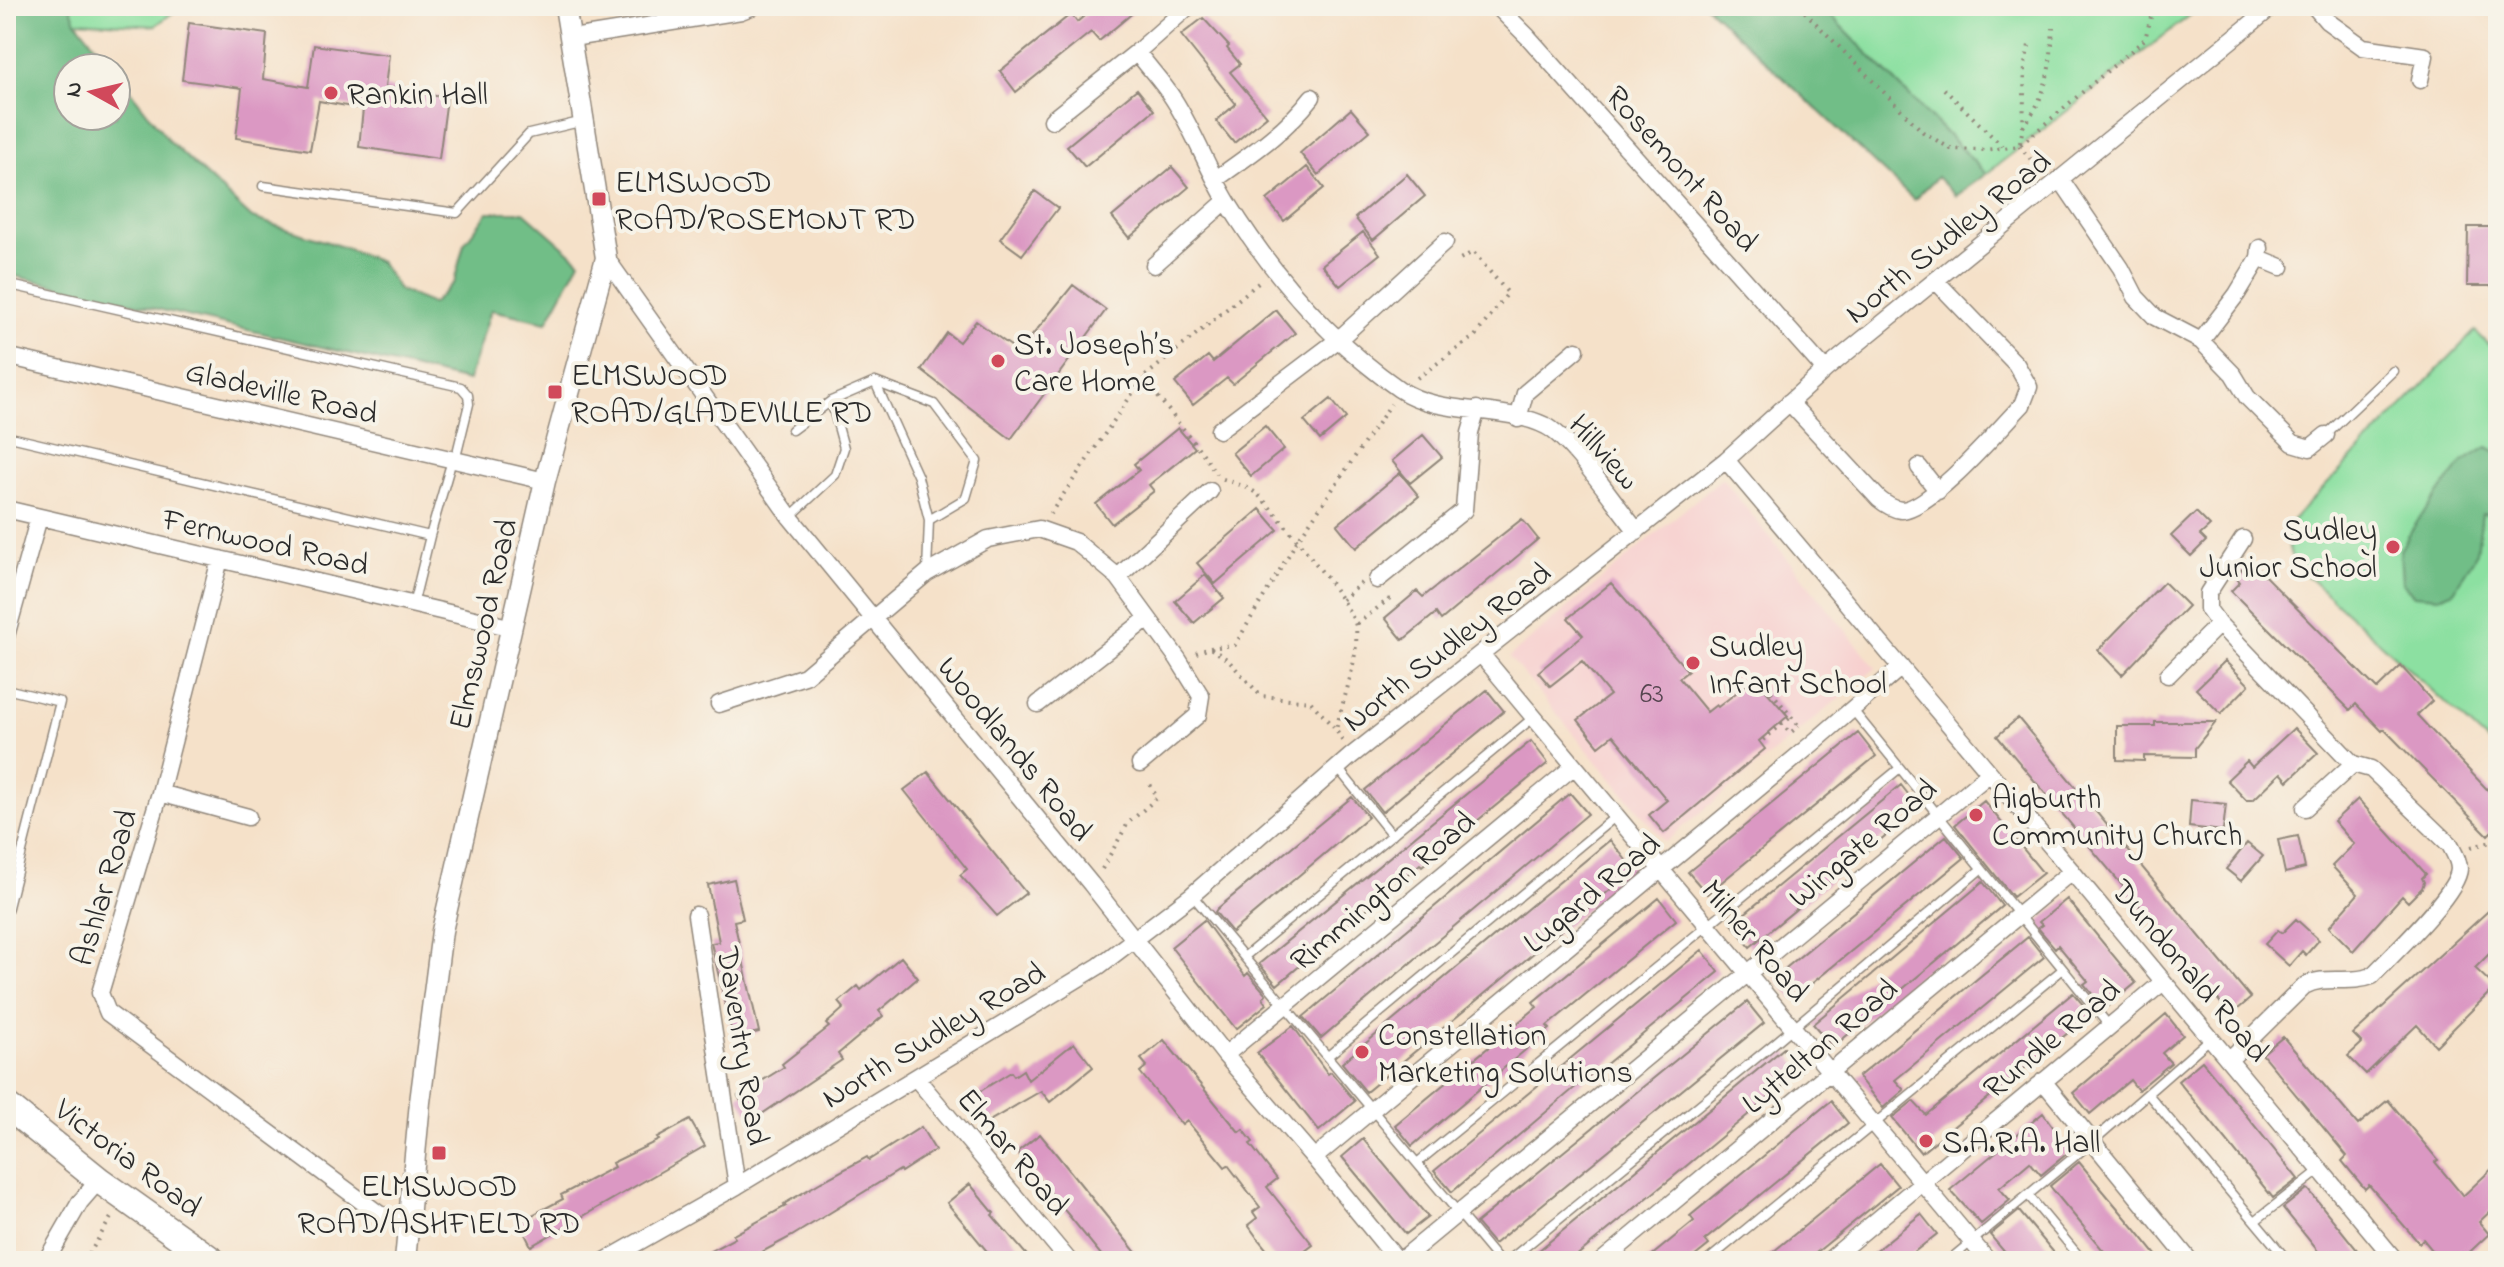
<svg xmlns="http://www.w3.org/2000/svg" width="2504" height="1267" font-family="'Indie Flower',sans-serif">
<style>
.built{fill:#f7d0cf}
.green{fill:#8ce0a1;stroke:#5c8666;stroke-width:2}
.forest{fill:#71be87;stroke:#4e7459;stroke-width:2}
.building{fill:#db98c3}
.lines{fill:none;stroke-linecap:round;stroke-linejoin:round}
.service-casing{stroke:#90867a;stroke-width:11}
.minor-casing{stroke:#90867a;stroke-width:19}
.tertiary-casing{stroke:#90867a;stroke-width:23}
.primary-casing{stroke:#90867a;stroke-width:29}
.path{stroke:#90867a;stroke-width:4;stroke-dasharray:2 6;stroke-linecap:butt}
.service{stroke:#fff;stroke-width:8}
.minor{stroke:#fff;stroke-width:16}
.tertiary{stroke:#fff;stroke-width:20}
.primary{stroke:#fff;stroke-width:26}
.poi-dot{fill:#d1495b;stroke:#f7f3e8;stroke-width:3}
.labels{text-anchor:middle;stroke-width:8;stroke-linejoin:round;paint-order:stroke}
.number-label{font-size:28px;fill:#574651}
.poi-label{font-size:32px;fill:#2b2b2b;stroke:#f7f3e8;text-anchor:start}
.street-label{font-size:32px;fill:#2b2b2b;stroke:#f7f3e8}
</style>
<rect width="100%" height="100%" fill="#f7f3e8"/>
<filter id="ink" filterUnits="userSpaceOnUse"><feTurbulence type="fractalNoise" baseFrequency=".0125" numOctaves="2"/><feDisplacementMap in="SourceGraphic" scale="16" xChannelSelector="R" yChannelSelector="G"/><feConvolveMatrix kernelMatrix="1 2 1 2 8 2 1 2 1" color-interpolation-filters="sRGB"/></filter>
<filter id="wash" filterUnits="userSpaceOnUse"><feTurbulence type="fractalNoise" baseFrequency=".006" numOctaves="4" result="noise"/><feDisplacementMap in="SourceGraphic" scale="32" xChannelSelector="R" yChannelSelector="G"/><feGaussianBlur stdDeviation="1.8" result="paint"/><feColorMatrix in="noise" values="0 0 0 0 0 0 0 0 0 0 0 0 0 0 0 0 0 1.4 0 .05"/><feComposite in="paint" operator="in"/></filter>
<g filter="url(#wash)">
<rect width="100%" height="100%" fill="#f5e1c9"/>
<path class="built" d="M1722 478 1876 668 1665 842 1509 657Z"/>
<path class="green" d="M63 6H260L179 8 155 26 76 21Z
M1821 6H2202L1986 174Z
M2475 331 2498 353V751L2294 564 2283 530Z"/>
<path class="forest" d="M6 6H70L76 21 113 68H68V116H116V72L170 142 252 218 343 247 380 262 399 290 432 304 454 282 464 244 488 212H524L580 261 547 322 491 310 468 381 6 274Z
M1706 6H1821L1986 174 1956 196 1937 177 1914 200Z
M2487 447 2498 453V516L2482 514 2477 552 2454 591 2439 597 2414 595 2402 583 2400 550 2419 519 2463 462Z"/>
<g id="blocks">
<path class="building" d="M1096 6H1141L1099 41 1091 32 1016 92 1000 71 1071 14 1077 22Z
M1203 18 1229 46 1227 48 1240 64 1230 72 1267 116 1234 143 1216 121 1236 104 1181 35Z
M189 23 267 34 263 79 308 87 314 45 389 55 385 87 447 98 439 159 359 147 363 109 319 101 310 150 236 138 242 88 182 80Z
M1137 89 1154 110 1085 167 1067 146Z
M1351 109 1370 131 1318 175 1300 153Z
M1172 167 1189 187 1129 238 1112 217Z
M1307 167 1324 188 1284 221 1267 200Z
M1407 174 1425 196 1373 240 1355 218Z
M1035 191 1058 208 1022 255 1000 239Z
M2468 227H2496L2495 286H2467Z
M1363 232 1380 254 1340 286 1322 265Z
M1073 285 1106 310 1011 439 921 370 947 333 959 342 976 321 1019 352Z
M1276 310 1295 333 1233 384 1227 378 1193 405 1175 383 1208 356 1213 362Z
M1331 399 1346 418 1320 440 1304 421Z
M1265 426 1284 449 1251 476 1232 453Z
M1178 428 1195 448 1149 485 1154 491 1112 524 1096 504 1139 470 1134 464Z
M1423 435 1442 457 1410 483 1392 461Z
M1400 473 1419 496 1356 548 1337 525Z
M1260 509 1278 530 1215 584 1197 563Z
M2196 512 2210 526 2200 535 2206 541 2191 556 2171 536Z
M1522 519 1538 539 1441 620 1436 613 1403 640 1385 618 1417 591 1423 597Z
M2250 561 2377 689 2401 666 2432 701 2417 715 2498 801V825L2488 835 2384 729 2382 731 2356 704 2350 710 2231 591 2240 582 2235 576Z
M1205 575 1224 598 1194 623 1175 601Z
M2164 582 2188 606 2122 675 2098 650Z
M1611 583 1688 671 1679 678 1707 712 1716 705 1718 707 1755 678 1788 716 1759 741 1765 749 1664 833 1649 815 1667 800 1613 735 1599 746 1578 720 1610 695 1582 661 1550 686 1538 672 1583 635 1568 618Z
M2225 661 2249 685 2221 714 2196 689Z
M1487 690 1504 711 1382 812 1365 790Z
M2018 718 2251 998 2231 1015 1997 736Z
M2155 722H2216L2195 748V757L2144 756V761L2117 760V726H2155Z
M2294 728 2318 753 2288 781 2281 773 2253 800H2246L2227 780 2247 761 2252 767Z
M1858 733 1876 756 1707 894 1688 872Z
M1531 741 1548 763 1422 866 1420 864 1277 985 1259 964Z
M928 772 1026 893 997 916 960 875 967 869 904 790Z
M1901 785 1919 808 1750 947 1732 924Z
M1570 793 1588 814 1321 1038 1303 1017Z
M1352 797 1368 817 1232 932 1215 912 1217 909Z
M2358 799 2426 874 2422 878 2424 882 2422 888 2408 902 2402 896 2353 951 2329 927 2358 894 2332 866 2354 844 2334 821Z
M2191 800 2226 804 2223 831 2189 827Z
M1984 801 2043 873 2013 897 1955 825Z
M1946 836 1964 858 1793 999 1775 977Z
M2298 836 2305 868 2285 873 2278 840Z
M1610 840 1634 870 1366 1092 1342 1063Z
M2247 843 2263 856 2241 881 2226 869Z
M734 879 743 919 734 921 759 1032 733 1038 713 951 711 943 719 942 708 885Z
M1983 882 2002 906 1833 1047 1813 1024Z
M1659 898 1676 920 1547 1026 1550 1029 1412 1146 1395 1125 1537 1007 1533 1002Z
M2067 899 2136 983 2108 1006 2105 1002 2101 1005 2084 984 2088 981 2058 945 2055 948 2038 928 2042 925 2039 922Z
M2498 902V945L2475 968 2495 987 2436 1046 2417 1025 2366 1074 2348 1056 2362 1043 2353 1034Z
M2296 919 2319 940 2306 955 2302 951 2289 966 2265 944 2278 930 2282 933Z
M1204 920 1245 976 1248 973 1266 994 1263 998 1267 1004 1236 1029 1171 947Z
M2028 937 2044 957 1895 1080 1904 1090 1883 1108 1858 1077Z
M1702 950 1719 972 1593 1075 1592 1073 1452 1192 1434 1171Z
M901 957 918 978 879 1011 883 1016 838 1054 842 1060 753 1120 738 1096 784 1067 782 1064 829 1027 826 1024 844 1008 839 1002 858 986 861 990Z
M2073 993 2091 1014 1921 1153 1892 1118 1913 1101 1926 1115Z
M1747 1002 1764 1023 1494 1244 1476 1223Z
M2166 1014 2183 1035 2162 1053 2171 1063 2138 1090 2130 1080 2090 1114 2073 1093Z
M1293 1026 1328 1074 1331 1072 1355 1101 1319 1131 1257 1053Z
M2283 1037 2358 1125 2388 1100 2438 1160 2435 1162 2463 1196 2498 1163V1204L2479 1222 2489 1234 2460 1261H2441L2423 1239 2419 1243 2369 1185 2365 1189 2342 1161 2347 1156 2262 1054Z
M1164 1040 1239 1132 1243 1129 1253 1142 1250 1144 1277 1179 1267 1187 1313 1245 1292 1261H1276L1258 1239 1248 1225 1257 1218 1253 1212 1260 1207 1228 1165 1225 1167 1187 1121 1182 1125 1140 1072 1147 1066 1141 1059Z
M1074 1043 1093 1067 1050 1102 1041 1091 984 1124 976 1109 985 1103 979 1092 1011 1072 1014 1076 1023 1070 1028 1080Z
M1784 1048 1802 1070 1673 1177 1570 1261H1526Z
M2202 1061 2298 1179 2273 1198 2178 1081Z
M1831 1101 1848 1123 1705 1240 1709 1245 1689 1261H1645L1694 1221 1690 1216Z
M2043 1113 2070 1151 2041 1175 2030 1162 1999 1188 2010 1200 1981 1224 1950 1190Z
M690 1120 705 1146 531 1246 519 1222 563 1199 561 1195 614 1167 612 1163 659 1140 657 1138Z
M921 1127 935 1150 901 1172 900 1170 792 1236 745 1261H692L735 1238 733 1235 786 1206 784 1204 821 1182 867 1157 869 1160Z
M1040 1134 1108 1218 1143 1261H1106L1017 1152Z
M1363 1139 1428 1217 1406 1234 1342 1157Z
M2079 1162 2135 1229 2161 1261H2112L2062 1201 2050 1186Z
M1880 1164 1898 1186 1806 1261H1762Z
M970 1184 994 1213 992 1215 1032 1261H995L947 1203Z
M2307 1189 2309 1190 2366 1261H2326L2283 1208Z
M2019 1211 2029 1223 2061 1261H2012L1990 1235Z
M1921 1214 1937 1234 1909 1256 1903 1261H1863Z"/>
</g>
</g>
<g filter="url(#ink)">
<use href="#blocks" fill-opacity="0" stroke="#90867a" stroke-width="2"/>
<g class="lines">
<defs>
<path id="service" d="M263 186 457 213 529 134 584 121
M6 284 461 387 468 395 469 404 455 461
M875 382 934 404 977 461 966 498 929 520
M792 430 831 401 875 382 918 477 929 520 927 572
M2326 435 2393 371
M6 436 430 536 413 605
M790 517 835 475 844 448 831 401
M430 536 452 460
M6 689 60 702 6 915
M1852 709 2110 1027
M1337 767 1392 835
M1192 895 1499 1261
M1244 957 1534 717
M1328 1056 1616 816
M2148 1094 2288 1261
M1417 1163 1900 768
M2028 1195 2083 1261
M2255 1221 2320 1170
M1508 1261 1776 1042 1981 869
M1707 1261 2063 969
M1948 1261 2092 1142 2211 1038"/>
<path id="minor" d="M1497 6 1528 37 1825 370
M2314 6 2327 21 2363 47 2425 56 2420 80
M572 38 741 11 754 6
M1137 52C1149 68 1164 84 1174 100 1195 133 1208 170 1228 203 1272 274 1330 341 1399 389 1440 417 1501 404 1546 426 1572 439 1616 506 1637 531
M1052 120 1137 52 1189 6
M1216 179C1250 155 1286 131 1312 97
M2061 180 2121 268 2136 297 2155 317 2201 341 2233 374 2247 397 2293 443 2310 448 2326 435
M2260 248 2259 258 2281 267
M606 258 790 517 1091 884 1225 1055 1314 1158 1398 1261
M1154 265 1226 201
M2201 341 2237 294 2259 258
M6 356 545 481
M1789 402 1879 499C1885 504 1892 509 1901 510 1930 510 2000 428 2022 405L2029 387 2016 364 1936 281
M1518 419 1525 393 1576 350
M1219 430 1339 339 1445 242
M1726 460 1990 773 2396 1261
M1919 467 1938 491
M6 509 513 628
M220 559 160 793 100 993 108 1013 379 1214 408 1221
M1118 577 1210 491
M1377 580 1464 510 1470 433 1477 409
M6 636 39 517
M1481 654 1988 1261
M2168 675 2219 624
M719 704 805 676 927 573 988 539 1039 529 1076 542 1118 577 1178 659 1201 696 1198 715 1140 764
M1038 704 1148 618
M160 793 248 817
M2305 808 2353 764
M696 915 737 1186
M1225 1055 1573 767
M2230 1059 2304 986C2325 974 2349 985 2372 976 2391 956 2458 893 2459 869 2459 860 2454 853 2450 845L2371 769 2353 764 2219 624 2208 609V593L2243 539
M916 1078 1069 1261
M2043 1081 2190 1261
M1314 1158 1813 743 1901 667
M46 1261 80 1202 99 1180
M605 1261 737 1186 1099 966 1192 895 1351 756 1726 460 1825 370 2273 6
M1400 1261 1990 773
M1602 1261 2072 871
M1828 1261 2163 982"/>
<path id="tertiary" d="M405 1261 420 1102 442 931 545 481 606 258 565 6"/>
<path id="primary" d="M6 1105 99 1180 213 1261"/>
</defs>
<use href="#service" class="service-casing"/>
<use href="#minor" class="minor-casing"/>
<use href="#tertiary" class="tertiary-casing"/>
<use href="#primary" class="primary-casing"/>
<path class="path" d="M1799 6 1923 132 1951 149 1986 150 2019 146 2145 39 2154 6
M1944 89 2002 146
M2023 127C2047 97 2051 65 2053 28
M2020 143 2023 127 2025 64 2029 45
M2019 146 2041 171
M1143 378 1204 455 1216 474
M1417 378 1475 336 1508 293 1473 252 1460 259 1457 255
M1223 479C1234 483 1249 487 1257 494 1274 509 1355 609 1356 627 1359 660 1343 698 1336 730
M1050 514 1143 378 1262 280
M1342 600 1361 583
M1357 624 1389 599 1386 595
M1210 648 1235 645 1297 541 1391 404
M1196 653 1210 648 1227 659 1261 696 1310 701 1336 730 1343 742
M1756 673 1799 726
M1781 723 1790 733 1799 726
M1763 740 1791 717
M2471 847 2491 842 2498 836
M1102 869 1128 823 1157 798 1148 780
M85 1261 112 1216"/>
<use href="#service" class="service"/>
<use href="#minor" class="minor"/>
<use href="#tertiary" class="tertiary"/>
<use href="#primary" class="primary"/>
</g>
</g>
<g class="poi-dot">
<circle cx="331" cy="93" r="8"/>
<rect x="591" y="191" width="16" height="16" rx="4"/>
<circle cx="998" cy="361" r="8"/>
<rect x="547" y="384" width="16" height="16" rx="4"/>
<circle cx="2393" cy="547" r="8"/>
<circle cx="1693" cy="663" r="8"/>
<circle cx="1976" cy="815" r="8"/>
<circle cx="1362" cy="1052" r="8"/>
<circle cx="1926" cy="1141" r="8"/>
<rect x="431" y="1145" width="16" height="16" rx="4"/>
</g>
<g class="labels">
<g class="number-label">
<text x="1652" y="702">63</text>
</g>
<g class="poi-label">
<text x="347" y="104">Rankin Hall</text>
<text x="615" y="192">ELMSWOOD<tspan x="615" dy="37">ROAD/ROSEMONT RD</tspan></text>
<text x="1014" y="354">St. Joseph’s<tspan x="1014" dy="37">Care Home</tspan></text>
<text x="571" y="385">ELMSWOOD<tspan x="571" dy="37">ROAD/GLADEVILLE RD</tspan></text>
<text x="2377" y="540" text-anchor="end">Sudley<tspan x="2377" dy="37">Junior School</tspan></text>
<text x="1709" y="656">Sudley<tspan x="1709" dy="37">Infant School</tspan></text>
<text x="1992" y="808">Aigburth<tspan x="1992" dy="37">Community Church</tspan></text>
<text x="1378" y="1045">Constellation<tspan x="1378" dy="37">Marketing Solutions</tspan></text>
<text x="1942" y="1152">S.A.R.A. Hall</text>
<text x="439" y="1196" text-anchor="middle">ELMSWOOD<tspan x="439" dy="37">ROAD/ASHFIELD RD</tspan></text>
</g>
<g class="street-label">
<text transform="translate(1683 168) rotate(48)" y="11">Rosemont Road</text>
<text transform="translate(1947 236) rotate(-39)" y="11">North Sudley Road</text>
<text transform="translate(282 391) rotate(13)" y="11">Gladeville Road</text>
<text transform="translate(1605 451) rotate(48)" y="11">Hillview</text>
<text transform="translate(266 541) rotate(13)" y="11">Fernwood Road</text>
<text transform="translate(482 624) rotate(-77)" y="11">Elmswood Road</text>
<text transform="translate(1446 646) rotate(-38)" y="11">North Sudley Road</text>
<text transform="translate(1016 748) rotate(51)" y="11">Woodlands Road</text>
<text transform="translate(1862 842) rotate(-40)" y="11">Wingate Road</text>
<text transform="translate(103 887) rotate(-73)" y="11">Ashlar Road</text>
<text transform="translate(1382 890) rotate(-40)" y="11">Rimmington Road</text>
<text transform="translate(1591 892) rotate(-40)" y="11">Lugard Road</text>
<text transform="translate(1756 940) rotate(50)" y="11">Milner Road</text>
<text transform="translate(2191 970) rotate(50)" y="11">Dundonald Road</text>
<text transform="translate(933 1034) rotate(-31)" y="11">North Sudley Road</text>
<text transform="translate(2051 1038) rotate(-40)" y="11">Rundle Road</text>
<text transform="translate(1819 1045) rotate(-40)" y="11">Lyttelton Road</text>
<text transform="translate(744 1046) rotate(81)" y="11">Daventry Road</text>
<text transform="translate(1014 1151) rotate(50)" y="11">Elmar Road</text>
<text transform="translate(129 1157) rotate(37)" y="11">Victoria Road</text>
</g>
</g>
<rect width="2504" height="1267" fill="none" stroke="#f7f3e8" stroke-width="32"/>
<g transform="translate(92 92) rotate(278)"><circle r="38" fill="#f7f3e8" stroke="#a5a39c" stroke-width="2"/>
<path d="M0-6L14 30L0 20L-14 30Z" fill="#d1495b"/>
<text y="-12" font-size="22" font-weight="bold" text-anchor="middle" fill="#2b2b2b">N</text>
</g>
</svg>
